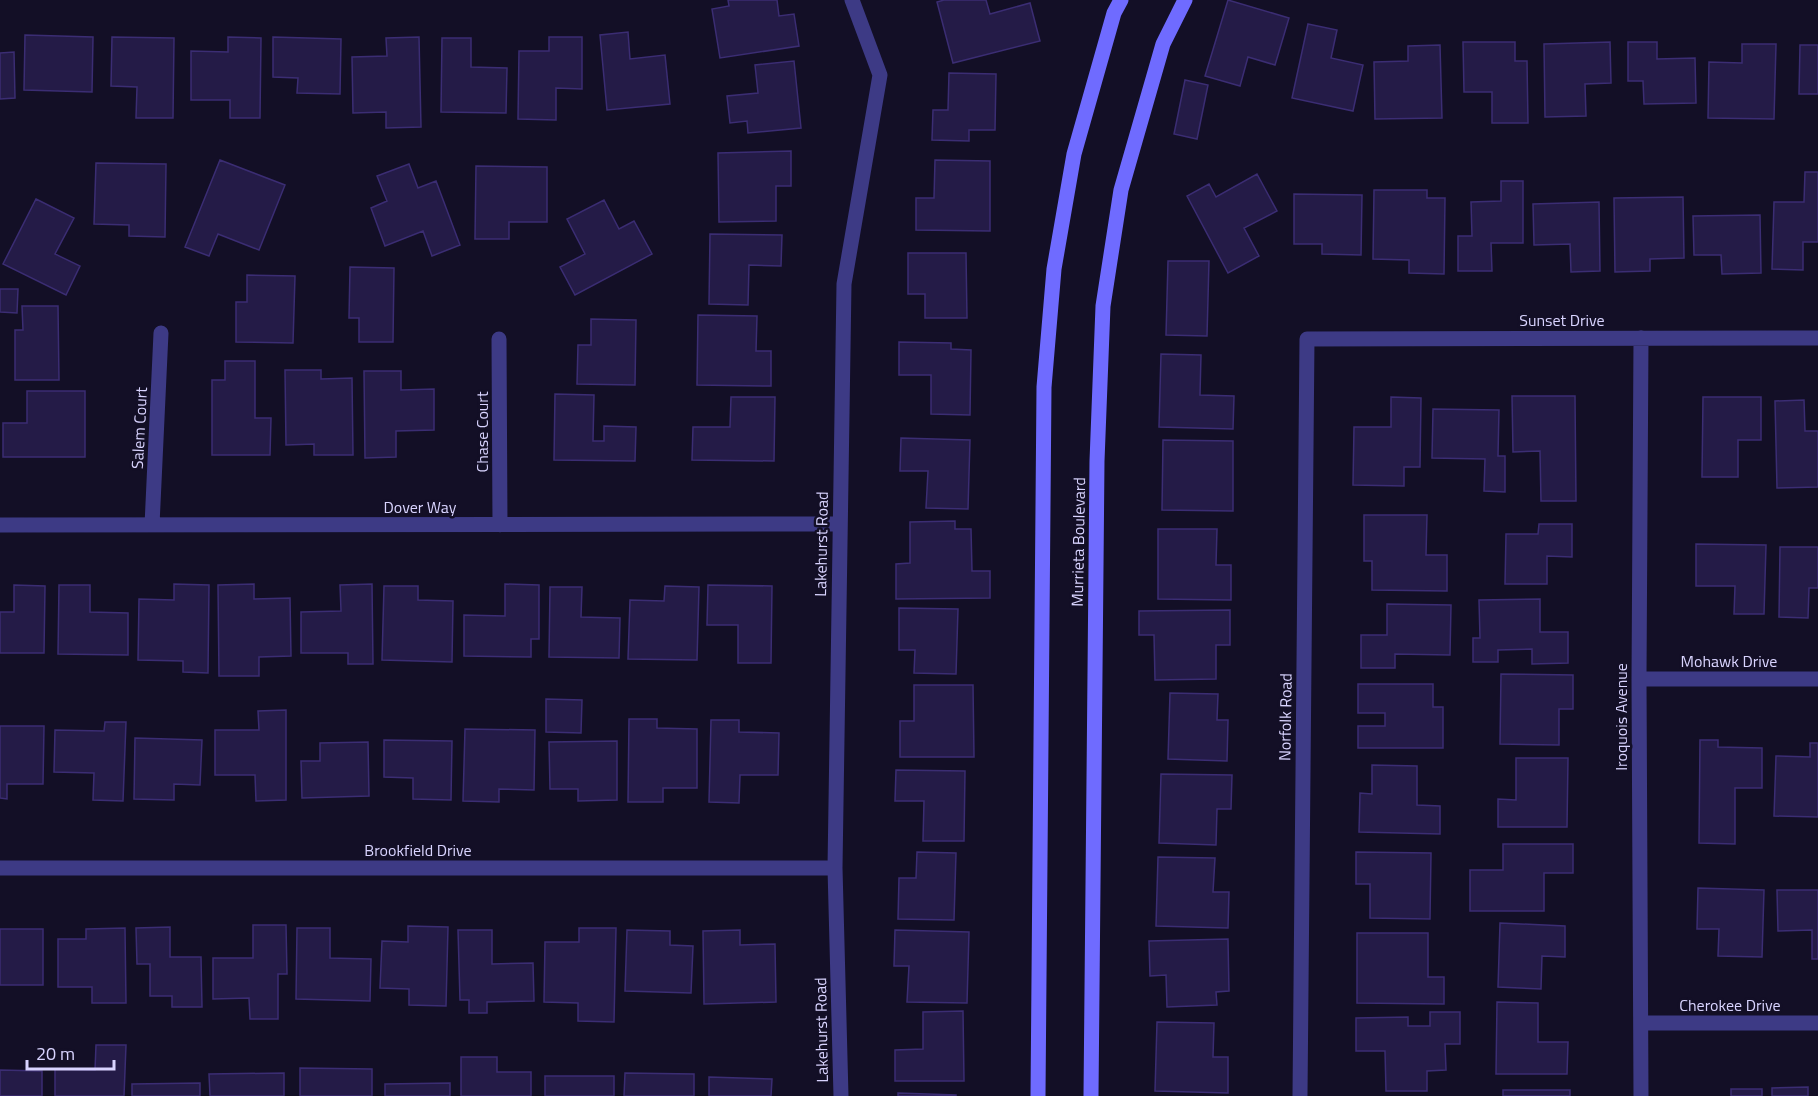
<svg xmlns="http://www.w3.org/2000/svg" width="1818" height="1096" font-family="'Titillium Web',sans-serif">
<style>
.building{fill:#241b47;stroke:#3b2d73;stroke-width:1.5}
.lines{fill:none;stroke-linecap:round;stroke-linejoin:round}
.minor{stroke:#3d3a85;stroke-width:15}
.secondary{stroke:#6f6bff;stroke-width:15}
.labels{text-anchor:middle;stroke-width:5;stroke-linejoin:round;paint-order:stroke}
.street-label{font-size:16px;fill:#d9d4ff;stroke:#130f26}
</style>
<rect width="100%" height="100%" fill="#130f26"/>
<path class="building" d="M728 0H777L779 16 794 14 799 46 720 58 712 9 729 6Z
M944 0H986L990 14 1030 3 1040 41 953 63 937 2Z
M1228 0 1289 18 1275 65 1248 57 1240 86 1205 76Z
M1308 24 1337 30 1331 58 1363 65 1353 111 1292 98Z
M628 32 630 59 665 55 670 104 607 110 600 35Z
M25 35 93 37 92 92 24 90Z
M112 37 174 38 173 118H136L137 87 111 86Z
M228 37 261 38 260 118H230V100H191V51L228 52Z
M273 37 341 39 340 94 297 93 298 78 273 77Z
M419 37 421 127 386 128V112L353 113 352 57 387 56 386 38Z
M549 37H582V89L556 88V120L518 119 519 51H549Z
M442 38H471V67L507 68 506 113 441 112Z
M1463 42H1515V61H1527L1528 123H1492V92H1464Z
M1610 42 1611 83 1585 84 1586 116 1545 117 1544 44Z
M1628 42H1657V59L1695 58 1696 103 1644 104 1643 81H1628Z
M1742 44H1776L1774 119 1708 118 1709 62 1742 63Z
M1440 45 1442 118 1375 119 1374 62 1408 61V46Z
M1800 45H1818V94H1799Z
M14 52 15 98 0 99V53Z
M794 61 801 128 748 133 747 121 730 123 727 96 758 93 755 65Z
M949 73 996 74 995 130H969V141L932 140 933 110H948Z
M1185 80 1208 85 1197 139 1174 134Z
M791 151V186H776V221L719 222 718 153Z
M220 160 285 185 259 250 218 234 209 256 185 247Z
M935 160 990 161V231L916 230V198H934Z
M96 163 166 164 165 237 129 236V225L94 224Z
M409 164 418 188 436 181 460 245 432 256 423 231 385 246 371 208 387 201 377 176Z
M476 166 547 167V222H509V239H475Z
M1805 172H1818V242H1803V270L1772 269 1774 202H1804Z
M1257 174 1277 211 1244 228 1259 256 1228 273 1187 196 1209 184 1216 197Z
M1501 181H1523V243H1491L1492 271H1458V236H1472L1471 202 1501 201Z
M1374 190H1427V198H1445L1444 274 1409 273V260L1373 259Z
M1294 194 1362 195 1361 255 1322 254V244H1294Z
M1683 197 1684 258 1650 259V271L1615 272 1614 198Z
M36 199 74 218 55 254 80 266 66 295 3 264Z
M604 200 619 229 634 221 652 254 575 295 560 267 585 254 567 219Z
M1599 202 1600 271 1571 272 1570 244 1534 245 1533 204Z
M1760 215 1761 273 1722 274 1721 255H1694L1693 216Z
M710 234 782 235 781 266 749 265 748 305 709 304Z
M908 253H966L967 318H925V294H908Z
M1168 261H1209L1207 336 1166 335Z
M350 267 394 268 393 342H359V318H349Z
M247 275 295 276 293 343 236 342V302H247Z
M0 289H18L17 313 0 312Z
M22 306H58L59 380H15V330H23Z
M698 315 757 316 756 351H771V386L697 385Z
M591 319 636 320 635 385 577 384 578 345H591Z
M899 342 951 343V349L971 350 970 415 931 414V375H899Z
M1161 354 1201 355 1200 395 1234 396 1233 429 1159 427Z
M225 361H255V418H271L270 455H212V380H225Z
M285 370H321V379L352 378 353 455H314V444L286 445Z
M364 371H401V390L434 389V430L396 431V457L365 458Z
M27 391H85V457H3V423H27Z
M555 394 594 395 593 441H604V426L636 427 635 461 554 460Z
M1512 396H1575L1576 501H1541L1540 451 1513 452Z
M731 397H775L774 461 692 460 693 427H730Z
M1391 397 1421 398 1420 467H1404V486L1353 485 1354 427H1391Z
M1703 397H1761V440H1738V477H1702Z
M1804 400 1805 431H1818V487L1777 488 1775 401Z
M1433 409 1499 410 1498 456H1505V492L1484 491 1485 459 1432 458Z
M901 438 970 440 968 509 926 508 928 471H900Z
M1163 440 1233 441V511L1162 510Z
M1364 515H1427L1426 555H1447V591L1372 590V561H1364Z
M955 521V529H971L972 571H990V598L896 599V564L910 563V522Z
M1539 524H1572V557L1547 556V584H1505L1506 534H1538Z
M1158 529H1217L1216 565H1231V600L1158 599Z
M1696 544 1766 545 1764 614H1734L1735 586H1696Z
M1780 547H1818V588H1809L1808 618 1779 617Z
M174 584 209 585 208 673 183 672V661L138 660 139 599 174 600Z
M254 584V599L290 598 291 656 259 657V676H219L218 585Z
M372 584 373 664H348V653H301V612L341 611 340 585Z
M505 584 539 585V639H531V657L464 656V615L505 616Z
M14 585 45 586 44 653H0V612H14Z
M59 585H90V612L128 613V655L58 654Z
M708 585 772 586 771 663H738V625H707Z
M384 586H418V600L453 601 452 662 382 660Z
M665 586 699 587 697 660 628 659 630 600 664 601Z
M550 587H582L581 617 620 618 619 658 549 657Z
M1540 599V632H1568V663L1532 664V649L1498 650V662H1473V638H1480L1479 600Z
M1387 604 1451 605 1450 655 1395 654V668H1361V635H1387Z
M899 608 958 609 956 674 914 673 915 650H899Z
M1230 610V645H1216V679L1155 680 1154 635H1139V611Z
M1501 674 1573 675V709H1559V745L1500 744Z
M1358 684H1433V707H1443V748H1358V726H1385V713H1358Z
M914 685H973L974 757H900V721H914Z
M1170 693 1218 694 1217 720H1228L1227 761 1168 759Z
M546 699 582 700 581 733 546 732Z
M286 710V800L256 801 255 775H215V730H259L258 711Z
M629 719H657V728L697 729V788H663V802H628Z
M711 720H739V732L779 733 778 775H740L739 803 709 802Z
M105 722H126L123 801 93 800 94 773 54 772 55 730 104 731Z
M0 726H44L43 784H7V799L0 798Z
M465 729 535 730 534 790 499 789V802L463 801Z
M135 738 202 740 200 785 174 784V800L134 799Z
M384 740 452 741 451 800 413 799V778L384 777Z
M1700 740H1718V747L1762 748V788H1735V844L1699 843Z
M617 741V800L578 801V789H550L549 742Z
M368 742 369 796 302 798 301 761H320V743Z
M1810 743H1818V817L1774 816 1776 756 1810 757Z
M1516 758H1568L1567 827H1498V799L1516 800Z
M1372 765 1417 766V805L1440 806V834L1359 832 1360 793 1372 794Z
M896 770 965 771 964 841H923L924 801H895Z
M1161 774 1232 775 1231 809H1217L1216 845 1159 843Z
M1503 844H1573V873H1544V911H1470V870H1503Z
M917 852 956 853 954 920 898 919 899 878H916Z
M1356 852 1431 853 1430 919 1370 918V884H1356Z
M1158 857 1215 858 1213 892H1229L1228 928 1156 926Z
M1698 888 1764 890 1762 957 1718 956 1719 929H1697Z
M1777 890H1818V959H1812V930L1778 931Z
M1500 923 1565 926V957L1542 956 1541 989 1498 987Z
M253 925H286L287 974H278V1019H250L249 998 213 999V958H253Z
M408 926 448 927 446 1006 409 1005V989L380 988 382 941 408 942Z
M170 927V957H201L202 1007H172V996H150V964H137L136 928Z
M125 928 126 1003H92V987H58V939H86V929Z
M297 928H330V958L371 959 370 1001 296 999Z
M579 928H616L614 1022 578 1021V1003L544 1002 545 942H579Z
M0 929H43V985H0Z
M458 930H492V964L533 963 534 1001 487 1002V1013H469V1000H460Z
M627 930 670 931V945L693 946 691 993 625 991Z
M740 930V945L775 944 776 1002 704 1004 703 931Z
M895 930 969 932 967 1003 907 1002 909 966H894Z
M1357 933H1428V977H1444V1004L1357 1003Z
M1228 939 1229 991 1216 992 1217 1005 1167 1007 1166 975 1150 976 1149 941Z
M1497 1002 1538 1003V1042H1568L1567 1074H1496Z
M963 1011 964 1081H895V1050L923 1049V1012Z
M1430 1012H1460V1044H1445L1446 1070 1427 1071V1091H1386L1385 1051H1356V1018L1408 1017V1026H1430Z
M1157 1022 1214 1023 1213 1057H1228V1093L1155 1091Z
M96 1045H126L124 1096H55V1069L95 1070Z
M461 1057H497V1072H531V1096H461Z
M300 1068 372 1069V1096H300Z
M0 1070 42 1071V1096H0Z
M284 1073V1096H210L209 1074Z
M625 1073 694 1074V1096H624Z
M545 1076H614V1096H545Z
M709 1077 772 1079 771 1096H709Z
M200 1083V1096H132V1084Z
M450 1083V1096H385V1084Z
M1808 1087V1096H1772V1088Z
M1731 1089H1762V1096H1731Z
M1503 1090H1570V1096H1503Z
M898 1093 956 1095V1096H898Z"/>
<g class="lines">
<path class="minor" d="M499 339 500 525
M0 525 839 524
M152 525 161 333
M1639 679H1818
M0 868H835
M1641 1023H1818
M841 1096 835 868 844 284 880 75 852 0
M1300 1096 1307 339 1818 338
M1641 1096 1639 679 1641 338"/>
<path class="secondary" d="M1038 1096 1044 387 1054 269 1074 154 1114 13 1121 0
M1091 1096 1097 461 1103 306 1121 190 1163 44 1185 0"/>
</g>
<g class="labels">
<g class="street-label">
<text x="1562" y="326">Sunset Drive</text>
<text transform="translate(139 428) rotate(-87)" y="6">Salem Court</text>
<text transform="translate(482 432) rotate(-90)" y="6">Chase Court</text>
<text x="420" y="513">Dover Way</text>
<text transform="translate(1078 542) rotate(-89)" y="6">Murrieta Boulevard</text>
<text transform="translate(821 544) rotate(-89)" y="6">Lakehurst Road</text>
<text x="1729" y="667">Mohawk Drive</text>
<text transform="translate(1285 717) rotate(-89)" y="6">Norfolk Road</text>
<text transform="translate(1621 717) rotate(-90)" y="6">Iroquois Avenue</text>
<text x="418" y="856">Brookfield Drive</text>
<text x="1730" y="1011">Cherokee Drive</text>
<text transform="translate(821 1030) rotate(-91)" y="6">Lakehurst Road</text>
</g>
</g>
<path d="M27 1060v9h87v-9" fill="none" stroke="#d9d4ff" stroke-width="3"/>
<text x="36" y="1060" font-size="18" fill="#d9d4ff" stroke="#130f26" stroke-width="4.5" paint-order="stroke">20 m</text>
</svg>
